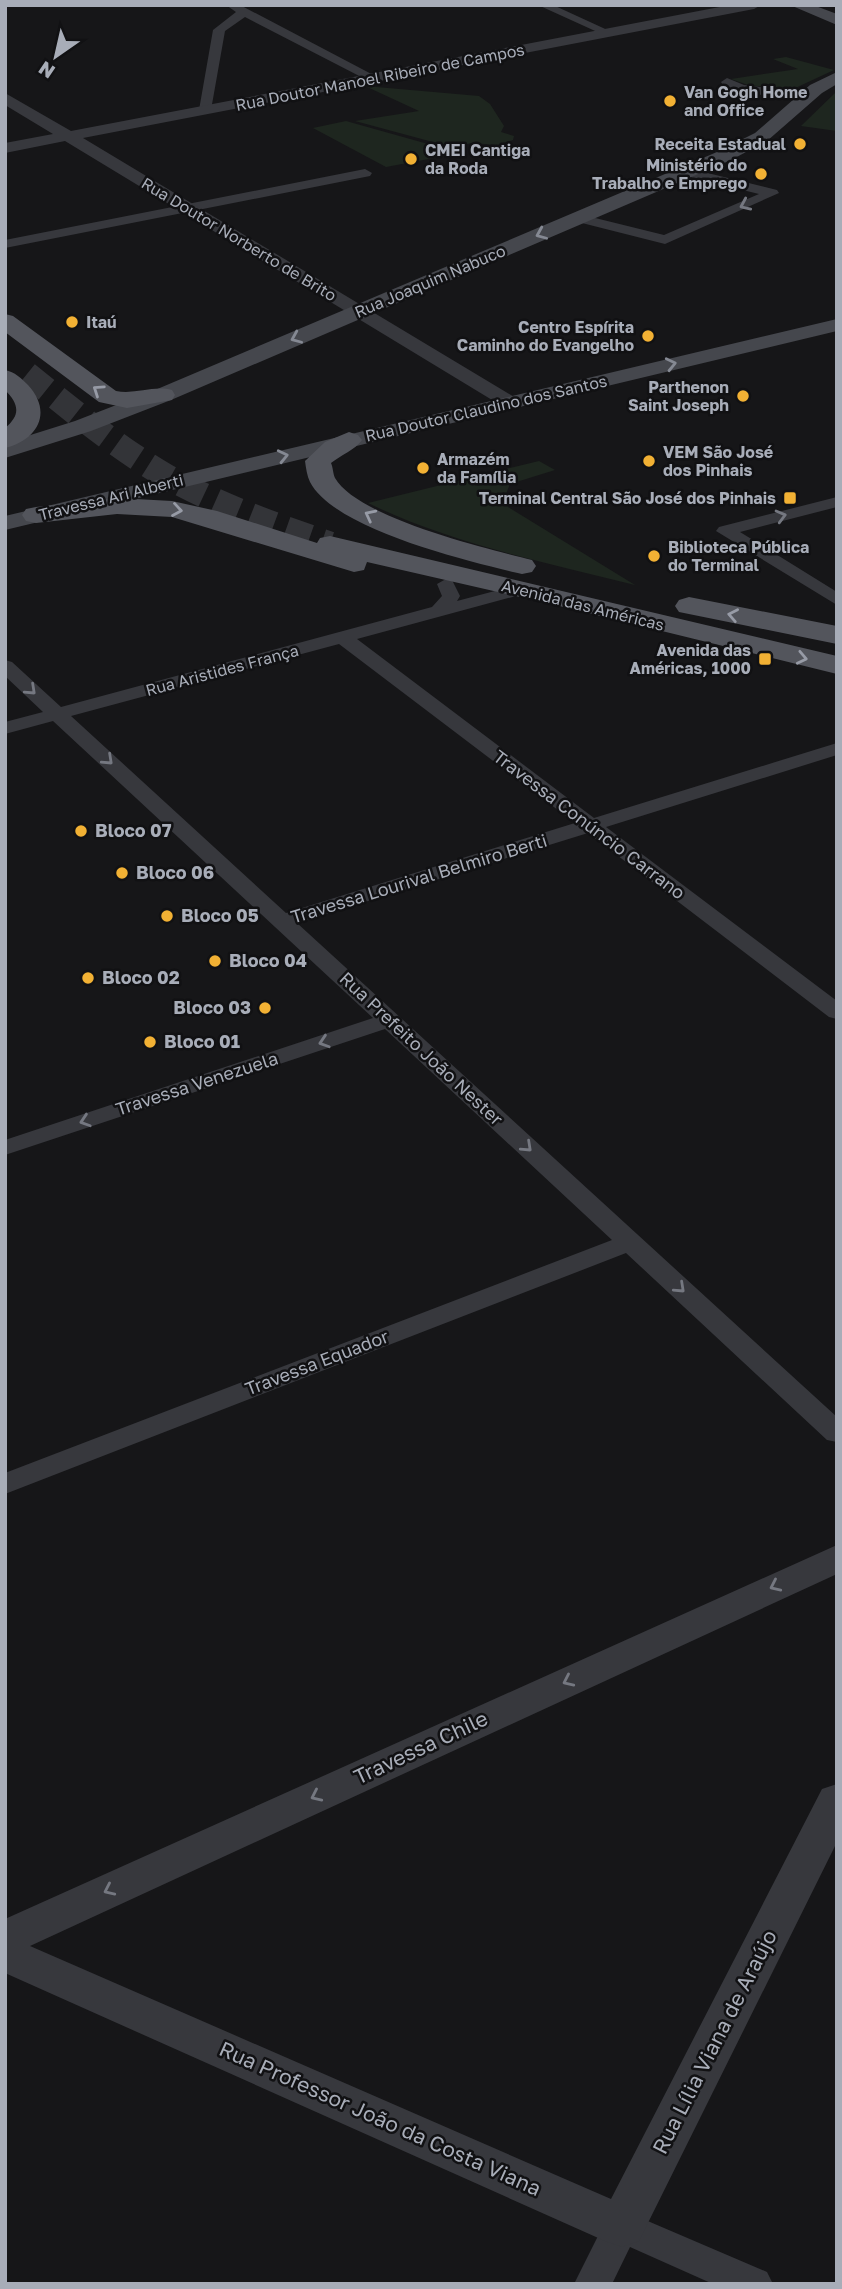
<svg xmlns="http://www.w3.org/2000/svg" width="842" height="2289" font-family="'Golos Text',sans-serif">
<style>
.green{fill:#1e261f}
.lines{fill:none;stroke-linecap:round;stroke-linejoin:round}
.primary-tunnel{stroke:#333438;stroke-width:25;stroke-dasharray:25 13;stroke-linecap:butt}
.minor{fill:#37383d;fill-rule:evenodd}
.tertiary{fill:#37383d;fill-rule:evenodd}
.secondary{fill:#45474d;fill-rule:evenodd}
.primary{fill:#53555c;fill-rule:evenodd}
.oneway{stroke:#757881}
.oneway2{stroke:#858993}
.oneway3{stroke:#979ba6}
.poi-dot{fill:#f2b134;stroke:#111113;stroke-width:2.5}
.labels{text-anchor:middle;stroke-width:5;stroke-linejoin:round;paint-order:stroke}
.far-street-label{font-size:16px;fill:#a8adb8;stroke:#111113}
.far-poi-label{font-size:16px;font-weight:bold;fill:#a8adb8;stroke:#111113;text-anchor:start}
.street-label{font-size:18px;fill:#a8adb8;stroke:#111113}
.poi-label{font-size:18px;font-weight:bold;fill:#a8adb8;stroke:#111113;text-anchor:start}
.near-street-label{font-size:21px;fill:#a8adb8;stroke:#111113}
</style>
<rect width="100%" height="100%" fill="#161618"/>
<path class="green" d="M786 57 834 70 791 90 748 85 731 79 798 69 773 59Z
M365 86 479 96 490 104 504 126 501 132 514 136 513 140 497 145 471 143 455 148 355 121 419 111Z
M837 91V131L801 126 835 93Z
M346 121 428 144 450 155 386 167 313 128Z
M539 461 555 470 510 484 503 501 508 507 635 585C545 562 452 544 368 503Z"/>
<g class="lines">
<path class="primary-tunnel" d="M27 374C72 410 116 447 166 476 218 505 274 525 330 544"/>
<path class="minor" d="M226 5H240L379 78 369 81 245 17 225 31 211 110 205 114 201 113 199 110 213 30 236 12Z
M538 5H553L614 33 604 35Z
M727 78 744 85 807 93 813 97 807 101 741 92 723 85 721 82Z
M687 168 777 190 779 193 665 244 574 221 572 218 579 214 664 235 759 194 682 175V169Z
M365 169 372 173 370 176 5 248V240Z
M837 497V507L740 532 837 592V605L716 531 719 527Z
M446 579 452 580 460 596 457 601 521 584 530 589 527 593 357 639 594 818 837 743V755L606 827 837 1001V1019L829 1017 588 833 297 923 837 1417V1442L827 1440 626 1253 5 1494V1473L612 1240 385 1029 5 1155V1140L373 1018 53 721 5 734V722L43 712 5 676V660L12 662 61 707 432 607 442 596 437 584ZM339 644 575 823 286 913 71 716Z
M622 2210 767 2272 773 2284H713L630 2247 612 2284H574L609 2214Z"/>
<path class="tertiary" d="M730 5H761L754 9 83 138 516 398 519 402 516 406H502L65 141 5 153V143L53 134 5 105V93L71 131Z
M837 1545V1574L30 1946 611 2199 822 1789 837 1784V1842L639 2241 622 2247 605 2241 5 1973V1919Z"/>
<path class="secondary" d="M790 5H813L837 14V25Z
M837 72V84L822 93 767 141 731 160 171 400 91 431 5 458V443L75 421 155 390 717 152 755 133 810 85Z
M837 319V331L5 530V516Z"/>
<path class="primary" d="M5 314 13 316 116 391C135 395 153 385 172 390L175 395 172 400 127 408 99 402 5 332Z
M5 370C15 372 21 378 28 385 53 412 38 440 5 448V428C21 415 19 404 5 390Z
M349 432 358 435 362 440C355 450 341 455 331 463 333 467 333 474 335 478 358 518 488 549 532 560L536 566 532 572 522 574C471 562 335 530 310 482 307 476 306 468 305 461L325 442Z
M117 498 172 501 217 511 317 543 320 538 330 536 837 656V674L568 608 367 562 364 570 354 572 172 517 117 514 36 523 26 521 22 515 26 509 36 507Z
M689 597 837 626V644L679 612 675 606 679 600Z"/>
</g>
<defs><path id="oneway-chevron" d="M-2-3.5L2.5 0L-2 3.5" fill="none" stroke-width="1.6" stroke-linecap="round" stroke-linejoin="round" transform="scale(1.75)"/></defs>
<g class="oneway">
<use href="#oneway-chevron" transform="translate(745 205) rotate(156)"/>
<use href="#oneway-chevron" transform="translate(781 516) rotate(-15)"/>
<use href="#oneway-chevron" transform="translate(31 690) rotate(43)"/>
<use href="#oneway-chevron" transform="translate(108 760) rotate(43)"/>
<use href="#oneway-chevron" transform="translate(324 1042) rotate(162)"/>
<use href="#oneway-chevron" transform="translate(85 1121) rotate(162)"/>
<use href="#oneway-chevron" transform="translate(527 1147) rotate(43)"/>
<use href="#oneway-chevron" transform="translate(680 1288) rotate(43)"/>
<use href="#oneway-chevron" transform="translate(775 1586) rotate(155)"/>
<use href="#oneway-chevron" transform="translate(568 1681) rotate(155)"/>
<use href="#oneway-chevron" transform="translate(316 1796) rotate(155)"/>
<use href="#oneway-chevron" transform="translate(109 1890) rotate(155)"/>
</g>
<g class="oneway2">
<use href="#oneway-chevron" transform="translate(541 234) rotate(157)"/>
<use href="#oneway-chevron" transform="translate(296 338) rotate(157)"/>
<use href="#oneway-chevron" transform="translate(671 364) rotate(-13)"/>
<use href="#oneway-chevron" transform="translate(283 456) rotate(-13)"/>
</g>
<g class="oneway3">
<use href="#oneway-chevron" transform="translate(98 390) rotate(-146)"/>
<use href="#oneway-chevron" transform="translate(177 510) rotate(9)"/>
<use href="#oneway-chevron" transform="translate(370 515) rotate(-153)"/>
<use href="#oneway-chevron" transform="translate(733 615) rotate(-169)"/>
<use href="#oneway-chevron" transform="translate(802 658) rotate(12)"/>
</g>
<g class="poi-dot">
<circle cx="670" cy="101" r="7"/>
<circle cx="800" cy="144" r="7"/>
<circle cx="411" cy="159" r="7"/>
<circle cx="761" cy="174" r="7"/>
<circle cx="72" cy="322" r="7"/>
<circle cx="648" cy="336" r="7"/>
<circle cx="743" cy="396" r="7"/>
<circle cx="649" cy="461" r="7"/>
<circle cx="423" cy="468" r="7"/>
<rect x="783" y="491" width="14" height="14" rx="3.5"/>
<circle cx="654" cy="556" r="7"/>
<rect x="758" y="652" width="14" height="14" rx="3.5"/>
<circle cx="81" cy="831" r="7"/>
<circle cx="122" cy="873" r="7"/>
<circle cx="167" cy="916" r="7"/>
<circle cx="215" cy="961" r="7"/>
<circle cx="88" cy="978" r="7"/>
<circle cx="265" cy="1008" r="7"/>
<circle cx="150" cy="1042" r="7"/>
</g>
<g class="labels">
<g class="far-street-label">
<text transform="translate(380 77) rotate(-11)" y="6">Rua Doutor Manoel Ribeiro de Campos</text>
<text transform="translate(239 239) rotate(31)" y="6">Rua Doutor Norberto de Brito</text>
<text transform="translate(430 281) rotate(-23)" y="6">Rua Joaquim Nabuco</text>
<text transform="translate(486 408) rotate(-13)" y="6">Rua Doutor Claudino dos Santos</text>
<text transform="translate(111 497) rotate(-14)" y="6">Travessa Ari Alberti</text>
<text transform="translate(583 605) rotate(14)" y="6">Avenida das Américas</text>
<text transform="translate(222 670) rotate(-15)" y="6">Rua Aristides França</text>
</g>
<g class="far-poi-label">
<text x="684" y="98">Van Gogh Home<tspan x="684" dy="18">and Office</tspan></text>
<text x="786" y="150" text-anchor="end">Receita Estadual</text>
<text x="425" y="156">CMEI Cantiga<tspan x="425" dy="18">da Roda</tspan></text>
<text x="747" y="171" text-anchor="end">Ministério do<tspan x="747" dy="18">Trabalho e Emprego</tspan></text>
<text x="86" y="328">Itaú</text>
<text x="634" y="333" text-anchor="end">Centro Espírita<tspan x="634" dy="18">Caminho do Evangelho</tspan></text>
<text x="729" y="393" text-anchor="end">Parthenon<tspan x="729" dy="18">Saint Joseph</tspan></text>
<text x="663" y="458">VEM São José<tspan x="663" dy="18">dos Pinhais</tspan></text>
<text x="437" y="465">Armazém<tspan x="437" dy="18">da Família</tspan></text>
<text x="776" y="504" text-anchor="end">Terminal Central São José dos Pinhais</text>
<text x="668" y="553">Biblioteca Pública<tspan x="668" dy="18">do Terminal</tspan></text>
<text x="751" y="656" text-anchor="end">Avenida das<tspan x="751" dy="18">Américas, 1000</tspan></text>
</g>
<g class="street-label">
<text transform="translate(589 825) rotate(37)" y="6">Travessa Conúncio Carrano</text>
<text transform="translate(419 879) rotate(-17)" y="6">Travessa Lourival Belmiro Berti</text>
<text transform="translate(421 1049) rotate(43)" y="6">Rua Prefeito João Nester</text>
<text transform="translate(197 1084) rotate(-18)" y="6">Travessa Venezuela</text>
<text transform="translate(317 1363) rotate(-21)" y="6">Travessa Equador</text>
</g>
<g class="poi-label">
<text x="95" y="837">Bloco 07</text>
<text x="136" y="879">Bloco 06</text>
<text x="181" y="922">Bloco 05</text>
<text x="229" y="967">Bloco 04</text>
<text x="102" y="984">Bloco 02</text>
<text x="251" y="1014" text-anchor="end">Bloco 03</text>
<text x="164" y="1048">Bloco 01</text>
</g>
<g class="near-street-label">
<text transform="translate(421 1748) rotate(-25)" y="7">Travessa Chile</text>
<text transform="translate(715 2042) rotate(-63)" y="7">Rua Lília Viana de Araújo</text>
<text transform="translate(380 2119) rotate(24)" y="7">Rua Professor João da Costa Viana</text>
</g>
</g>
<rect width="842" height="2289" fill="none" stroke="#a8adb8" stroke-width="14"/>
<g transform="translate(56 56) rotate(214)" stroke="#111113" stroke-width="5" paint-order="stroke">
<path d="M0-5L12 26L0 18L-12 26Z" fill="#a8adb8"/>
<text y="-10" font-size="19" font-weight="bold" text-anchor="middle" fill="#a8adb8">N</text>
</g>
</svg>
